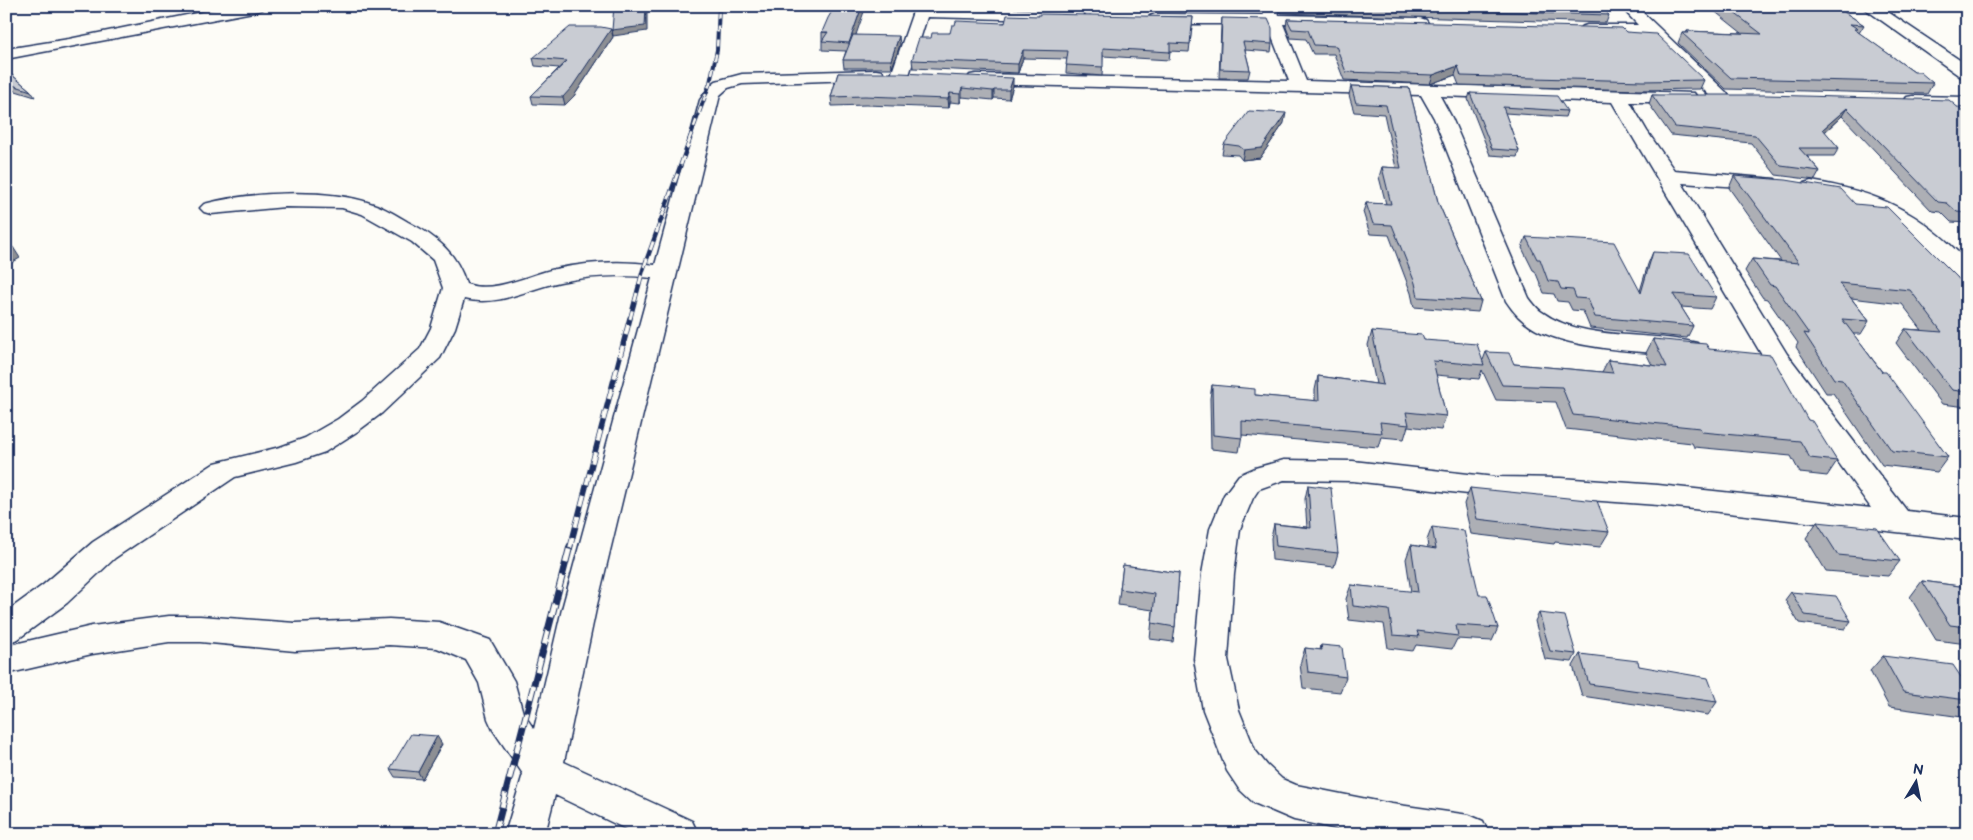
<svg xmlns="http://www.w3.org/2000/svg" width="1973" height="840" font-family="'Balsamiq Sans',sans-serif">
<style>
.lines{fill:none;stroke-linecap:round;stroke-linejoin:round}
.minor-casing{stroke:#1b2f5e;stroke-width:3}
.highway-casing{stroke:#1b2f5e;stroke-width:3}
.minor{fill:#fdfcf7;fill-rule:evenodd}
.highway{fill:#fdfcf7;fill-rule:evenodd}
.rail-far3-casing{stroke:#1b2f5e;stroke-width:4}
.rail-far2-casing{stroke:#1b2f5e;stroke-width:4.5}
.rail-far1-casing{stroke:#1b2f5e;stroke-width:5.5}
.rail-casing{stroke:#1b2f5e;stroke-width:7}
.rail-far3{stroke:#fdfcf7;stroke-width:2.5;stroke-dasharray:7;stroke-linecap:butt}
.rail-far2{stroke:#fdfcf7;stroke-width:3;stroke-dasharray:9;stroke-linecap:butt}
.rail-far1{stroke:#fdfcf7;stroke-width:4;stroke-dasharray:11;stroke-linecap:butt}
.rail{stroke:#fdfcf7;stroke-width:5;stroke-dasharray:14;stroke-linecap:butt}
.wall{fill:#adafb5;stroke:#1b2f5e}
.shaded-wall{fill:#8d8f94;stroke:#1b2f5e}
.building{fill:#c9ccd3;stroke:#1b2f5e}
</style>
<rect width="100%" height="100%" fill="#fdfcf7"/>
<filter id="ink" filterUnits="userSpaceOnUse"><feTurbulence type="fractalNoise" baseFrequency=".02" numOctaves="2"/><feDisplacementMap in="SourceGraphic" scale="10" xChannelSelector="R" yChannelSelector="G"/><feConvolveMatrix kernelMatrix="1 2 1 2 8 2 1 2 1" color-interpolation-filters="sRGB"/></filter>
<g filter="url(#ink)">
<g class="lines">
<defs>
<path id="minor" d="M231 6H265L263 9 258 11 6 59V49L69 39Z
M915 6 1077 11 1082 13 1085 16 1082 19 1077 21 927 17 909 75 906 79 900 80 894 79 891 75Z
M1261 6H1276L1279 15 1420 18 1426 20 1428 23 1426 26 1420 28 1283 24 1306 81 1694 93 1697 97 1694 101 1688 102H1630L1647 131 1674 170 1775 179 1778 183 1775 187 1768 189 1682 183 1787 354 1907 511 1967 518V540L1658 505 1560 498 1495 497 1353 481 1284 480 1259 489 1253 498 1240 529 1234 574 1228 659 1239 710 1255 750 1267 765 1282 779 1296 785 1392 804 1469 815 1483 821 1489 834H1361L1294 820 1254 803 1239 789 1227 771 1203 710 1194 659 1202 574 1210 529 1224 495 1239 475 1255 468 1284 460 1353 461 1495 477 1560 478 1658 485 1871 508 1763 357 1612 102 1440 96 1452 118 1529 298C1533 303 1537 309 1542 312 1583 342 1649 331 1697 343L1701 348 1697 353 1688 356C1643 351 1586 351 1543 333 1528 327 1515 315 1506 301L1434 118 1421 95 976 84 970 83 967 79 970 75 976 74 1289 81 1267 24H1155L1150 22 1147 19 1150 16 1155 14 1264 15Z
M1620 6H1636L1726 92 1729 96 1726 100 1720 101 1714 100 1648 35H1587L1581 33 1579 30 1581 27 1587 25H1638Z
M876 70 882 71 885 75 882 79 742 84 728 88 720 95 596 609 564 762 692 821 698 834H636L555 795 545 834H505L523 774 493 730 488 719 479 683 466 660 437 648 389 645 295 651 200 642H169L92 654 6 674V646L92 626 169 616H200L295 623 389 619 439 622 490 640 514 681 523 713 534 729 562 609 652 278C622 274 590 276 560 282 526 289 500 307 464 299L455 328 440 358 382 413 358 431 325 452 296 462 235 477 115 558 67 603 18 639 6 643V612L43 585 93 542 215 463 280 447 305 438 338 419 362 401 420 349 431 328 443 288 433 260 412 242 362 214 342 208 285 207 211 214 204 212 200 208 204 204C249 192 326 188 370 203 384 207 396 215 408 222 436 236 457 253 466 284 495 294 527 275 555 269 588 262 622 260 655 265L700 100 709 87 716 81 742 74Z
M1913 96 1967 97V107L1907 105 1904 101 1907 97Z
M1811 181C1879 192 1920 212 1967 261V282C1951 278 1926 244 1910 232 1877 207 1842 201 1804 191L1801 187 1804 183Z"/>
<path id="highway" d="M1861 6H1879L1967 65V78L1961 77Z"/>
</defs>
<use href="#minor" class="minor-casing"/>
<use href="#highway" class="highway-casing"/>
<use href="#minor" class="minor"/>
<use href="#highway" class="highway"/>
<defs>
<path id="rail-far3" d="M689 140 710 83 717 50 719 6"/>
<path id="rail-far2" d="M630 319 643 270 690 139"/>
<path id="rail-far1" d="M570 548 630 318"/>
<path id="rail" d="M495 834 570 546"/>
</defs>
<use href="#rail-far3" class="rail-far3-casing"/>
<use href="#rail-far2" class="rail-far2-casing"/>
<use href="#rail-far1" class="rail-far1-casing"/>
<use href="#rail" class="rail-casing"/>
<use href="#rail-far3" class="rail-far3"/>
<use href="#rail-far2" class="rail-far2"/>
<use href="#rail-far1" class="rail-far1"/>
<use href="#rail" class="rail"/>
</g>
<path class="wall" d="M1041 6H1195L1194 11 1040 7Z
M1203 6H1220V8Z
M1221 6H1262L1261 13 1221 12Z
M1277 6H1600L1609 15 1606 23 1281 13Z
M1708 6H1835L1864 25 1859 33 1914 72 1933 83 1927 94 1726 89 1678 43 1682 33H1686L1687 31 1742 33Z
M1039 16 1193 17 1189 52 1170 51 1169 60 1103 56 1102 76 1066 73 1067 59 1023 58 1018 73 913 68 912 60 931 38 950 33Z
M1222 18 1272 44 1271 52 1245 50 1250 70 1248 78H1219L1221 26Z
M1287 19 1626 32 1704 80 1700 89 1639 90 1459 85 1455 75 1430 84 1344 80 1334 54H1313L1306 39 1290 38 1286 27Z
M822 32 856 35 900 45 892 68H844L843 60 846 51 822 50Z
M613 37 574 96 565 105 533 104 531 96 559 68 535 66 533 58Z
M6 70 31 91 35 97 6 88Z
M838 73 1013 86 1009 99 994 98 993 100 962 97 960 103 950 102 949 108 866 105 832 106 831 97Z
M1351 86 1409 88 1438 202 1481 301 1478 312 1414 307 1411 293 1389 235 1370 234 1363 212 1366 203 1386 204 1379 177 1382 167 1396 168 1384 114 1354 112 1349 95Z
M1470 93 1567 111 1565 117 1505 113 1519 151 1517 157 1490 155 1468 99Z
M1652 95 1967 115V223L1951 222 1941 212 1932 211 1842 116 1825 132 1839 148 1834 156H1807L1820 171 1815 180 1776 175 1751 143 1671 135 1649 104Z
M1284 123 1260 158 1242 160 1238 155 1222 154 1224 144Z
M1734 176 1855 204 1967 288V407L1942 404 1896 343 1905 329 1922 330 1902 304 1851 298 1869 321 1861 334H1853L1948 457 1937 472 1882 465 1833 393H1826L1796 347 1798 343 1767 299 1763 298 1745 271 1752 259 1781 261 1729 188Z
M1526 237 1640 291 1648 264 1653 252 1716 297 1710 309 1681 307 1693 326 1687 338 1590 328 1583 311 1572 310 1568 302 1557 301 1554 294 1544 293 1535 271 1533 270 1522 248Z
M1372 331 1424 340 1483 360 1486 352 1514 364 1602 372 1608 360 1652 365 1646 353 1653 339 1709 349 1808 420 1837 461 1827 476 1800 473 1791 456 1694 447 1692 443 1566 429 1556 402 1496 400 1482 370 1479 379 1436 375 1446 416 1441 430 1408 426 1404 439 1381 437 1378 447 1242 435 1239 452 1211 449 1210 398 1212 385 1255 395 1315 401V390L1318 376 1376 384 1368 345Z
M1308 485 1338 553 1334 567 1272 560 1271 538 1274 524 1307 527 1305 499Z
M1470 488 1609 532 1600 547 1555 542 1554 544 1471 534 1464 504Z
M1817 522 1900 561 1888 576 1826 571 1806 538Z
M1432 527 1479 595 1498 628 1492 641 1457 639 1452 649 1416 645 1413 651 1388 648 1384 624 1349 620 1346 599 1351 585 1411 592 1406 559 1411 545 1428 548 1427 540Z
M1123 565 1179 573 1175 627 1173 642 1150 639 1153 610 1118 605Z
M1922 581 1967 587V644L1936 640 1910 597Z
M1791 592 1851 621 1845 629 1799 623 1785 600Z
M1539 613 1576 654 1572 662 1545 659 1535 621Z
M1321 645 1346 677 1340 692 1303 688 1300 664 1305 648 1320 650Z
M1580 654 1639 666 1717 702 1708 715 1582 696 1573 666Z
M1883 656 1967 686V711L1962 717 1889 707 1870 671Z
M442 744 422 779 395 777 390 769Z"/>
<path class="shaded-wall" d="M646 6H647V31L613 36 612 30Z
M862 6H866L850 52 849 43Z
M611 29 613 37 574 96 565 105 563 97Z
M899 36 900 45 892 68 891 60Z
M1023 50V58L1018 73V64Z
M1458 66 1455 75 1430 84 1433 75Z
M1013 78V86L1009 99V90Z
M962 88V97L960 103V94Z
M994 90V98L993 100V91Z
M950 93V102L949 108 948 99Z
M1847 108 1842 116 1818 138 1823 129Z
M1286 113 1284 123 1260 158 1242 160 1244 150Z
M13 247 20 258 6 266V251Z
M437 736 442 744 422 779 418 772Z"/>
<path class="building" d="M614 6H646L645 26 612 30Z
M835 6H862L849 43 822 41 828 32H822L828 18Z
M1312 6H1600L1609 15Z
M1725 6H1835L1864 25 1850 24 1858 29H1854L1914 72H1920L1933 83 1731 78 1682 33H1689L1687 31 1762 34Z
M1039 14 1193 17 1190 44 1170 43V52L1103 48V67L1066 65 1068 51 1023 50 1018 64 912 60 919 38H931L932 33H950L952 25H955L956 21 1005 23 1007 15 1039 16Z
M1222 18 1268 19 1272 28V44L1243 42 1250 70 1220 69Z
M1287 19 1622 28 1626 32 1656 34 1704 80 1643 81 1461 76 1458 66 1433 75 1346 72 1336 46 1314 45 1308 30 1292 29Z
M570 27H601L611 29 572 87 563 97 531 96 567 61 533 58Z
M853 35 899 36 891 60H843Z
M6 70 31 91 6 83Z
M838 73H900L1013 78 1009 90H994L993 91 962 88 960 94 950 93 948 99 865 96 831 97Z
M1351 86 1409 88 1438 202 1481 301 1418 297 1415 283 1392 225 1373 224 1366 203 1391 204 1382 167 1401 168 1386 105 1356 103Z
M1470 93 1557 96 1567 111 1503 107 1519 151 1492 149Z
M1652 95H1766L1949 100 1967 115V213L1957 212 1947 203 1938 202 1847 108 1823 129 1839 148H1799L1820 171 1781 166 1755 135 1675 127Z
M1249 111 1286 113 1262 148 1244 150 1239 146 1224 144Z
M1734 176 1786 180 1841 189 1855 204 1887 207 1956 276 1967 288V392L1952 390 1905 329 1942 332 1910 290 1839 283 1869 321 1842 319 1882 372H1886L1948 457 1892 451 1842 380 1834 379 1804 333 1809 334 1775 286 1770 285 1752 259 1799 263Z
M1526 237 1614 242 1641 293 1653 252 1689 254 1716 297 1673 294 1693 326 1595 317 1588 299 1576 298 1573 290 1561 289 1558 282 1548 281 1540 259H1537Z
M6 243 13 247 6 251Z
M1372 331 1422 335 1424 340 1477 344 1484 365 1433 361 1446 416 1406 412 1409 425 1380 422 1382 433 1242 421V438L1213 435 1212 385 1255 389V395L1319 401 1318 376 1383 385Z
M1653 339 1706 344 1709 349 1771 355 1808 420 1812 421 1837 461 1810 458 1800 441 1702 432 1700 428 1573 415 1562 387 1502 385 1486 352 1509 353 1514 364 1613 373 1608 360 1667 367Z
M1308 485 1331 488 1338 553 1276 546 1274 524 1311 528Z
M1470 488 1597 501 1609 532 1561 527 1562 529 1477 519Z
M1817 522 1877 528 1900 561 1838 555Z
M1432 527 1464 531 1479 595H1487L1498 628 1456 625 1458 636 1417 631 1419 637 1393 635 1389 610 1353 606 1351 585 1418 592 1411 545 1436 549Z
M1123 565 1179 573 1175 627 1152 623 1155 594 1120 589Z
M1922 581 1967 587V627L1950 625Z
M1791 592 1836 596 1851 621 1805 615Z
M1539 613 1565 616 1576 654 1550 651Z
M1321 645 1342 647 1346 677 1308 672 1305 648 1322 650Z
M1580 654 1638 661 1639 666 1708 678 1717 702 1589 684Z
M1883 656 1953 665 1967 686V700L1903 692Z
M411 734 437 736 418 772 390 769Z"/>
</g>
<rect width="1973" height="840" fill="none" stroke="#fdfcf7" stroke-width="25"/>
<rect x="12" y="12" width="1948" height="815" fill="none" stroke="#1b2f5e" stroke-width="2" filter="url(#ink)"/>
<g transform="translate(1916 782) rotate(10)" stroke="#fdfcf7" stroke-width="4" paint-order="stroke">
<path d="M0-4L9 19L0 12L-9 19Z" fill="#1b2f5e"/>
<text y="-8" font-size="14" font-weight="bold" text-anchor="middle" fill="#1b2f5e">N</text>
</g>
</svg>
